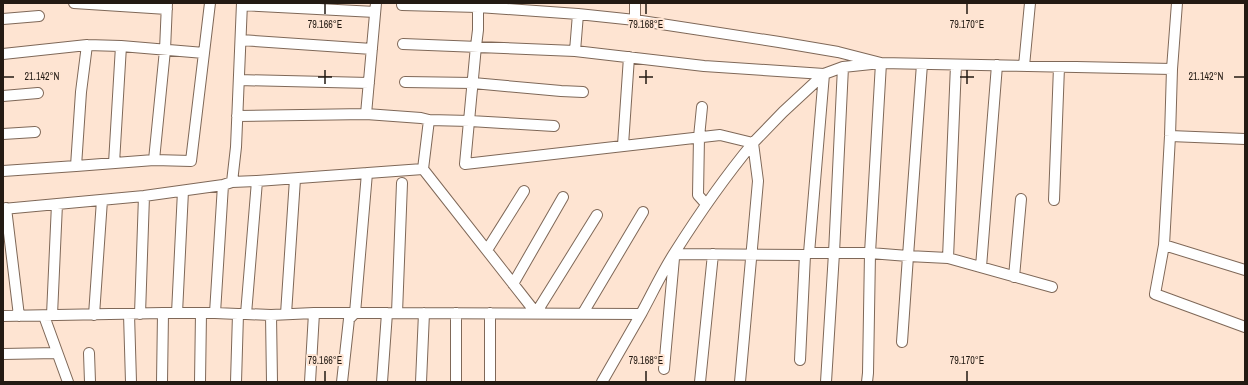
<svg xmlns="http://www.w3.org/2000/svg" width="1248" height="385" font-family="'Archivo Narrow',sans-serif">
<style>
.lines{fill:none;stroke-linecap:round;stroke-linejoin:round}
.street-casing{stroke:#7f6858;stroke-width:12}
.street{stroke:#fff;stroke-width:10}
.ticks{fill:none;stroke:#231a13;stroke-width:1.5}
.ticks-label{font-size:10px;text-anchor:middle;fill:#231a13;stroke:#fee4d2;stroke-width:4;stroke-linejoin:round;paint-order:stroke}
</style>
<rect width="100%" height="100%" fill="#fee4d2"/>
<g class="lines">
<defs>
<path id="street" d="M74 3 167 9
M635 3V20
M1177 3 1172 69 1170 136 1164 245 1155 294 1245 327
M242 5 375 12
M402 5 478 7V3
M578 14 575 51 704 66 824 74 809 253
M3 19 39 16
M241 40 372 49
M403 44 575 51
M3 54 87 45 121 46 204 53 210 3
M881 63 838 52 779 42 635 20 578 14 478 7V30L476 46 465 164 720 135 753 143 783 112 824 74 843 67 881 63 1172 69
M922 64 908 256 948 258 1052 287
M1024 66 1030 3
M239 80 369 83
M405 82 473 83 561 91 583 92
M3 96 38 93
M702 107 699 137 698 195 706 204
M366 114 376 3
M237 116 366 114 421 118 429 120 470 121 554 126
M429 120 423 169 536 313 597 215
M3 134 35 132
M1170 136 1245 139
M623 145 629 57
M154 160 165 50 167 3
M114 163 121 46
M76 166 154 160 191 161 204 53
M3 171 76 166 81 92 87 45
M232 182 257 181 423 169
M1054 200 1059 67
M6 208 19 316
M3 209 144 196 223 185 232 182 236 147 242 3
M1164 245 1245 270
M487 250 524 191
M674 254 805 255 809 253H870L908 256 902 342
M948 258 956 65
M981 267 997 65
M1014 277 1021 199
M513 284 563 197
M177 313 183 191
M215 313 223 185
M397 313 402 183
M456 313V382
M583 313 643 212
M129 314 131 382
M140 314 144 196
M246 314 257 181
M286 314 295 179
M641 314C652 294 662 272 675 252 699 214 724 178 753 143L758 181 740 382
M52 315 57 204
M94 315 102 200
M271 315 272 382
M3 316 163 313H215L238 314H246L271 315 314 313H387L641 314 602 382
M44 316 68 382
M89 353 90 382
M3 354 57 353
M800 360 805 255
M664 369 674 258
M162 382 163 313
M200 382 201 313
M236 382 238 314
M310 382 314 313
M342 382 349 319 355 313 367 173
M382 382 387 313
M421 382 424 313
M490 382V313
M700 382 713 254
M826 382 834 253 843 67
M867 382 868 373 870 253 881 63"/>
</defs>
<use href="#street" class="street-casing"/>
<use href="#street" class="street"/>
</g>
<path class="ticks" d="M325 4V14M646 4V14M967 4V14M325 70V84M646 70V84M967 70V84M4 77H14M318 77H332M639 77H653M960 77H974M1234 77H1244M325 371V381M646 371V381M967 371V381"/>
<g class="ticks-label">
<text x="325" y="28">79.166°E</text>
<text x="646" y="28">79.168°E</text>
<text x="967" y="28">79.170°E</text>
<text x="42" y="80">21.142°N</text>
<text x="1206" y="80">21.142°N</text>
<text x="325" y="364">79.166°E</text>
<text x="646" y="364">79.168°E</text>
<text x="967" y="364">79.170°E</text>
</g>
<rect width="1248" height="385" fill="none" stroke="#231a13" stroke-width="8"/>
</svg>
